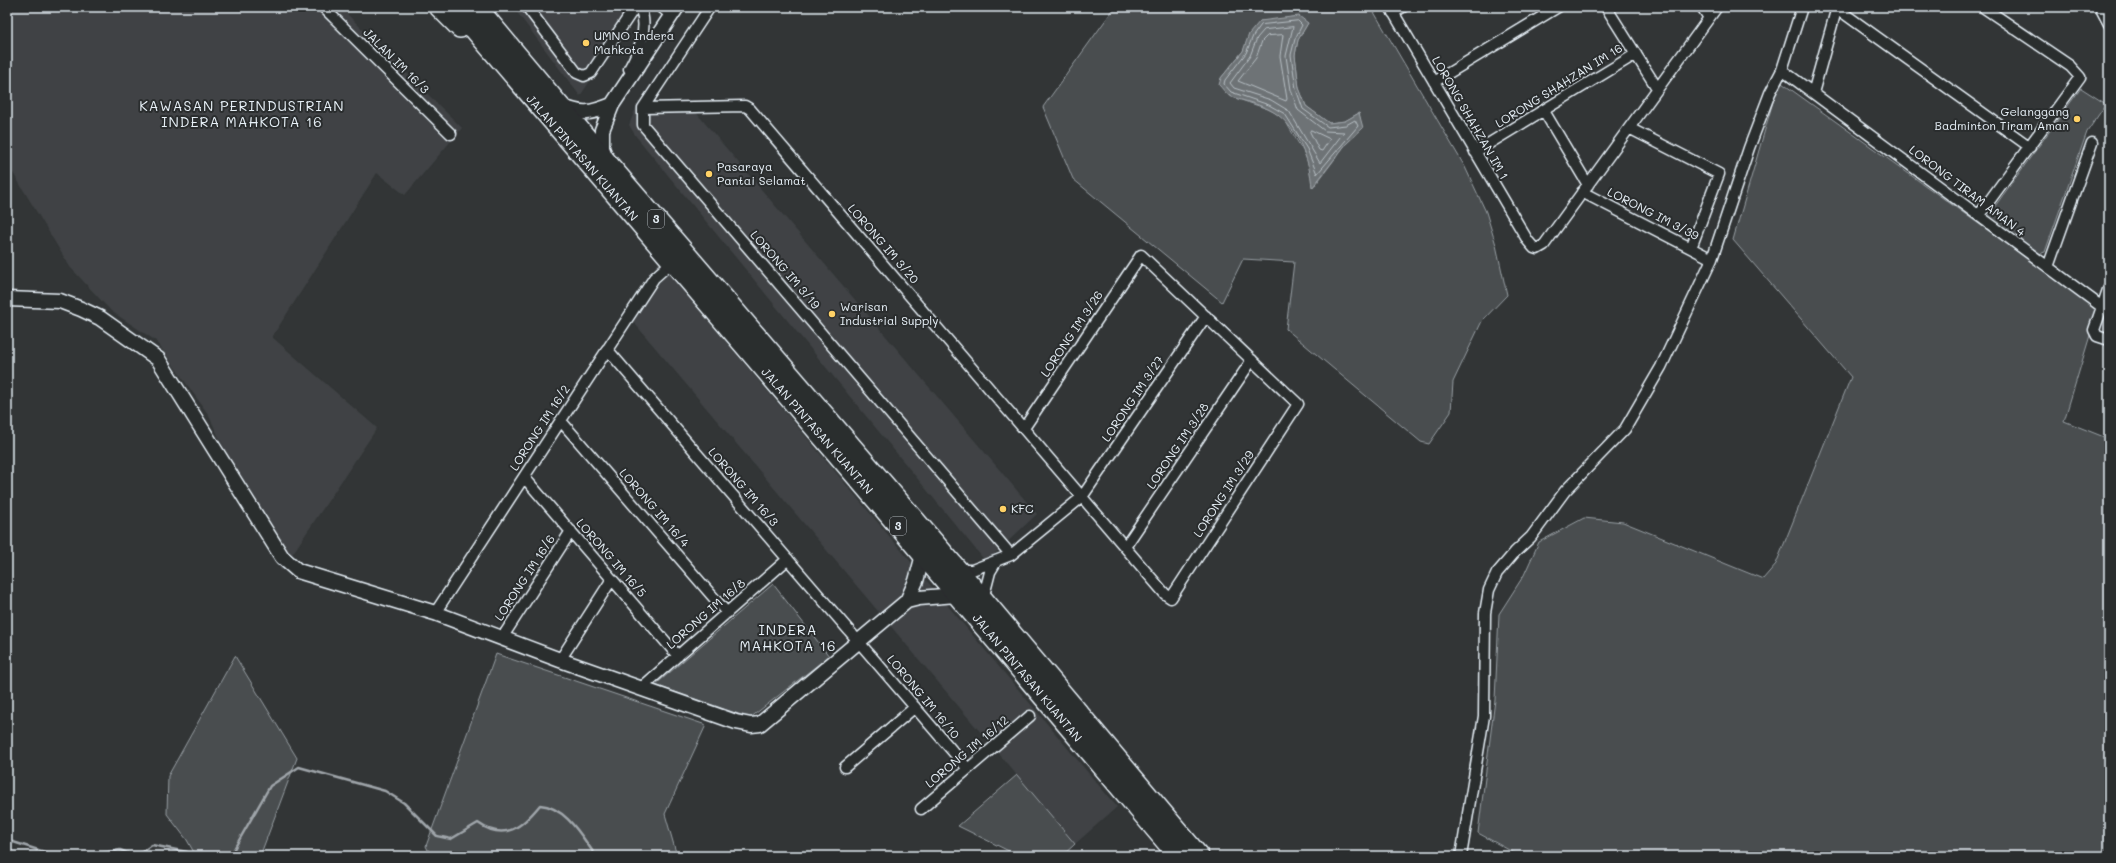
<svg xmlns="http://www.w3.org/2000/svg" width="2116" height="863" font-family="Mali,sans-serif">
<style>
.built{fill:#3f4244}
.green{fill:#494d4f;stroke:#989fa4;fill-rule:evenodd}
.water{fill:#6e7376;stroke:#9fa5aa}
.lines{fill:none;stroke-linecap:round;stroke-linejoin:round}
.shore{stroke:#b7bfc4;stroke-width:1}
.stream{stroke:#9fa5aa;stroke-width:2.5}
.street-casing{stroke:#e8f1f8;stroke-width:13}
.secondary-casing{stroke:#e8f1f8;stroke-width:17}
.highway-casing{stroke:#e8f1f8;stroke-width:22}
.street{stroke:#2a2d2e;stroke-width:10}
.secondary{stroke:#2a2d2e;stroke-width:14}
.highway{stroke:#2a2d2e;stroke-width:19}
.poi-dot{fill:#ffd166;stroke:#2a2d2e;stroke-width:1.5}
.labels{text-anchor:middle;stroke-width:4;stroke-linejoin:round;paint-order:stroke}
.shield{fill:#2a2d2e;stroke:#afb6bb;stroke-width:1}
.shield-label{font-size:11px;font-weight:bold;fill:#e8f1f8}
.poi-label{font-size:12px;fill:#e8f1f8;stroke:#2a2d2e;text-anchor:start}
.street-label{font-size:12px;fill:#e8f1f8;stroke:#2a2d2e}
.quarter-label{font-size:14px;letter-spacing:1px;fill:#e8f1f8;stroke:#2a2d2e}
</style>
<rect width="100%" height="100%" fill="#323536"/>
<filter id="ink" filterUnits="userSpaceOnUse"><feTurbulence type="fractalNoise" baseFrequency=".025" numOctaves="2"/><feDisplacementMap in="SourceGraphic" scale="8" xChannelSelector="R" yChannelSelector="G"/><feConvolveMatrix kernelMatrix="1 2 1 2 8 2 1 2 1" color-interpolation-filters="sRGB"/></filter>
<g filter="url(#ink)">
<path class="built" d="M7 7H340L462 128 405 195 377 173 272 337 377 428 281 571 208 414 156 341 111 311 70 267 7 163Z
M513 7H640L580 96Z
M637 105 693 109 1037 514 986 562 635 135 629 125Z
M659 262 1117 807 1075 844 625 312Z"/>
<path class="green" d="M1115 7H1371L1465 167 1486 212 1496 245 1507 295 1482 321 1453 382 1451 412 1429 444 1421 442 1286 329 1294 262 1243 259 1222 302 1073 179 1043 107ZM1276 20 1308 23 1298 40 1295 55 1299 88 1306 106 1329 123 1345 121 1359 113 1362 128 1346 144 1313 188 1311 169 1303 151 1283 117 1268 109 1229 96 1221 78 1243 51 1260 21Z
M1779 81 2098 309 2064 421 2109 439V856H1520L1478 833 1495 700 1499 614 1524 575 1539 542 1584 518 1623 522 1763 579 1776 564 1851 377 1733 240Z
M2081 88 2106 104 2087 132 2045 252 2036 255 1987 217Z
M773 584 829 656 750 718 655 685Z
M496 654 706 725 665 814 677 856H431L426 846Z
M235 656 297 758 260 856H196L187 840 167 814 168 776Z
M1017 775 1075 844 1062 856H1019L958 826Z"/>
<path class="water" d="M1299 16 1308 23 1298 40 1295 55 1299 88 1306 106 1329 123 1345 121 1359 113 1363 128 1346 144 1312 188C1310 159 1296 122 1268 109 1256 103 1242 101 1230 96 1226 94 1222 88 1219 85L1221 78 1243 51 1249 34 1260 21Z"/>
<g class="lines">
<path class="shore" d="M1298 21 1302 25 1295 39 1291 55 1296 89 1303 109 1328 127 1346 125 1355 120 1358 126 1317 174 1307 149 1285 114 1269 105 1231 92 1224 84 1225 80 1246 53 1253 36 1261 25Z
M1293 27 1286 56 1291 90 1298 110 1325 131 1344 132 1320 163 1289 111 1271 100 1234 88 1230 83 1250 56 1257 38 1264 30Z
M1283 35 1280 56 1287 99 1286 101 1238 81 1256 58 1262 41 1267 36Z
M1311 130 1330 139 1322 151 1319 150 1310 132Z"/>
<path class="stream" d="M7 840 57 856
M86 856 120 850 130 854H139L152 845 187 852 189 856
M230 856 270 786 299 767 385 791 404 803 437 836 451 839 478 823C505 842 522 827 540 805 566 807 582 837 596 856"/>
<defs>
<path id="street" d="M323 7 451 134
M527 7 577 73 584 76 591 73 635 7
M661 7 671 15
M710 7 643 108V125L1011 555
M1390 7 1528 241 1534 248 1537 249 1544 245 1717 7
M1606 7 1657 88
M1702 7 1709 18
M1835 7 2030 147
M2100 7 2109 24
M1393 13 1403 7
M629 69C639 51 649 28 640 7
M1782 70 2102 307
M1434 82 1558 7
M1813 93 1837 7
M643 108 745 106 750 109 1165 594 1171 598 1298 404 1141 255 1024 428
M1544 111 1588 185
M1629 128 1719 174 1691 248
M1475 152 1636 54
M1582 192 1712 259
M1979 215 2080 77 2070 66 1983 7
M2048 267 2092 143
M2109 287 2094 330 2097 336 2109 340
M607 349 968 769
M561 421 727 613
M524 477 678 656
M1125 547 1252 360
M958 570H972L1011 555 1082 497 1206 316
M983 599 990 572 996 562
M435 613 654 278 672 262
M502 638 571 531
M560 660 612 579
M640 689 788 559
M845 767 915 707
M921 809 1030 716
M1461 856 1484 716 1485 613 1489 590 1497 573 1515 552 1531 537 1565 491 1625 429 1661 367 1712 259 1749 148 1770 93 1782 70 1802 7"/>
<path id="secondary" d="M560 106C583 115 589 114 612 105
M606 158 602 148V130L612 105 677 7
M7 299 60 301 81 309 100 318 158 359 282 557 298 571 435 613 560 660 736 722 751 725 760 724 907 601 916 581 923 555
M907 601 919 598 956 595"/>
<path id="highway" d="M439 7 460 28
M455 7 923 555 1178 856
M477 7 607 162 983 599 1199 856"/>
</defs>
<use href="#street" class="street-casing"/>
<use href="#secondary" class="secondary-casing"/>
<use href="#highway" class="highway-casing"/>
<use href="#street" class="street"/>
<use href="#secondary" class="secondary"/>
<use href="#highway" class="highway"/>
</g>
</g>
<g class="poi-dot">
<circle cx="586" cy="43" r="4"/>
<circle cx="2077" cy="119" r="4"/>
<circle cx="709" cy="174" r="4"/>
<circle cx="832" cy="314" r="4"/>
<circle cx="1003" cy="509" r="4"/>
</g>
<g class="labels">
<g class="shield">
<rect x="648" y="210" width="16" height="18" rx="3"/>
<rect x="890" y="517" width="16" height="18" rx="3"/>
</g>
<g class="shield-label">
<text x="656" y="223">3</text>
<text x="898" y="530">3</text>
</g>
<g class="poi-label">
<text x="594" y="40">UMNO Indera<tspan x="594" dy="14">Mahkota</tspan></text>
<text x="2069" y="116" text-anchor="end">Gelanggang<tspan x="2069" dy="14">Badminton Tiram Aman</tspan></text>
<text x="717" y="171">Pasaraya<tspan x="717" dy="14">Pantai Selamat</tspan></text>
<text x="840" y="311">Warisan<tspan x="840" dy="14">Industrial Supply</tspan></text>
<text x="1011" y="513">KFC</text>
</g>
<g class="street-label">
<text transform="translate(396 61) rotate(45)" y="4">JALAN IM 16/3</text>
<text transform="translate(1559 86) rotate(-32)" y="4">LORONG SHAHZAN IM 16</text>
<text transform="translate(1470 118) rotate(60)" y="4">LORONG SHAHZAN IM 1</text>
<text transform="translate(582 158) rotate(49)" y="4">JALAN PINTASAN KUANTAN</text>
<text transform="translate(1967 191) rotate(37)" y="4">LORONG TIRAM AMAN 4</text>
<text transform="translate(1653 214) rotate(27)" y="4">LORONG IM 3/39</text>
<text transform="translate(883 244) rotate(49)" y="4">LORONG IM 3/20</text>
<text transform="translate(785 270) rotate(49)" y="4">LORONG IM 3/19</text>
<text transform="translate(1072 334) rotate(-56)" y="4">LORONG IM 3/26</text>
<text transform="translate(1133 399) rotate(-56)" y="4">LORONG IM 3/27</text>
<text transform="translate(540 428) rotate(-57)" y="4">LORONG IM 16/2</text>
<text transform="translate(817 431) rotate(49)" y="4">JALAN PINTASAN KUANTAN</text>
<text transform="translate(1178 446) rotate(-56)" y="4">LORONG IM 3/28</text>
<text transform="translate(743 487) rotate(49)" y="4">LORONG IM 16/3</text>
<text transform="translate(1224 494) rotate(-57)" y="4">LORONG IM 3/29</text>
<text transform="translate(654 508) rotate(49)" y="4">LORONG IM 16/4</text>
<text transform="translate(611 558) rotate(49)" y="4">LORONG IM 16/5</text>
<text transform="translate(525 578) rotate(-57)" y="4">LORONG IM 16/6</text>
<text transform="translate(706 614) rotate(-41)" y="4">LORONG IM 16/8</text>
<text transform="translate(1027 678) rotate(50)" y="4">JALAN PINTASAN KUANTAN</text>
<text transform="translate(923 697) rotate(50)" y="4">LORONG IM 16/10</text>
<text transform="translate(967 752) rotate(-40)" y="4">LORONG IM 16/12</text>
</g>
<g class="quarter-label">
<text x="242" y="111">KAWASAN PERINDUSTRIAN<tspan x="242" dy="16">INDERA MAHKOTA 16</tspan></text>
<text x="788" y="635">INDERA<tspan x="788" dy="16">MAHKOTA 16</tspan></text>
</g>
</g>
<rect width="2116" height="863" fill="none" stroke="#2a2d2e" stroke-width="24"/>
<rect x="12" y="12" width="2092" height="839" fill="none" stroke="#e8f1f8" stroke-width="1.5" filter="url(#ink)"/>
</svg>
